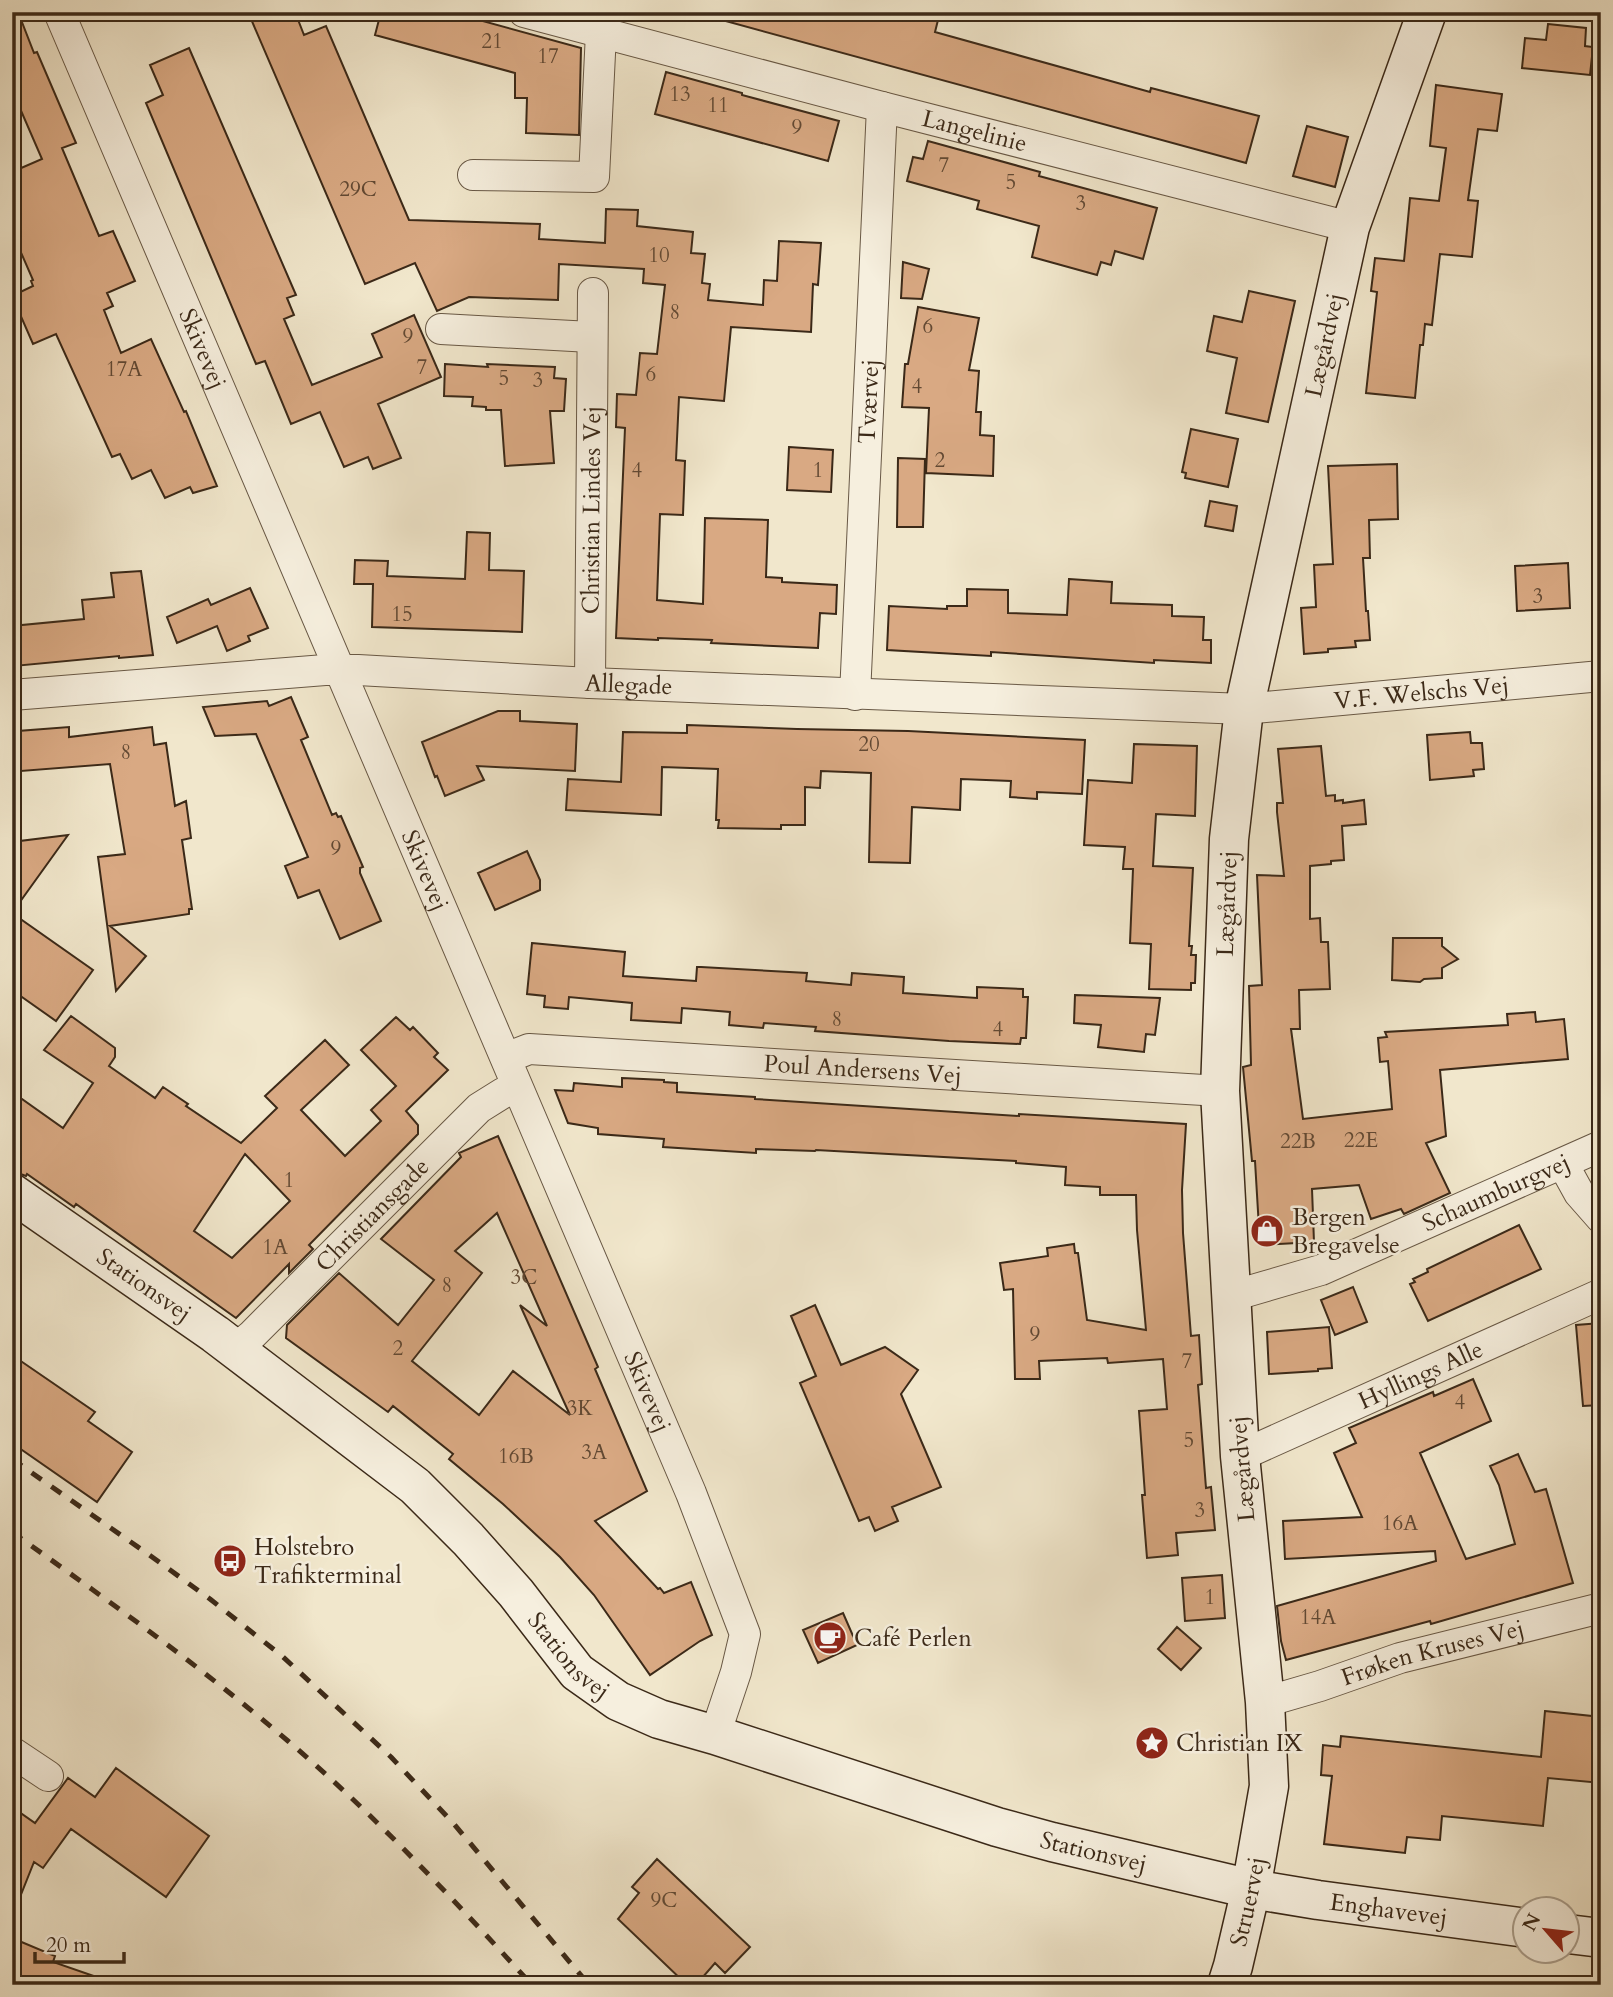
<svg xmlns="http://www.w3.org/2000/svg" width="1613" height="1997" font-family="Cardo,serif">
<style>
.building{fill:#d9a983;stroke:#3b2918;stroke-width:2;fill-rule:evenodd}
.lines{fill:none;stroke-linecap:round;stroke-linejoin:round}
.street-casing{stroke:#685845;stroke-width:32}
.secondary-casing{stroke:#3b2918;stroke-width:41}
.street{stroke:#f6efde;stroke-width:30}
.secondary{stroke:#f6efde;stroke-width:38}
.rail{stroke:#3b2918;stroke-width:5;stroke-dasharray:12 12;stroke-linecap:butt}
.labels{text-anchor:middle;stroke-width:5;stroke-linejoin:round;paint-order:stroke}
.number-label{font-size:21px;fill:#624933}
.street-label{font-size:24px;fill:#3b2918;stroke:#f6efde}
.poi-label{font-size:24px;fill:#3b2918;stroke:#f6efde;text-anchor:start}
</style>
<rect width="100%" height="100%" fill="#f1e7cc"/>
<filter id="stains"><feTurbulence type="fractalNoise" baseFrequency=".00286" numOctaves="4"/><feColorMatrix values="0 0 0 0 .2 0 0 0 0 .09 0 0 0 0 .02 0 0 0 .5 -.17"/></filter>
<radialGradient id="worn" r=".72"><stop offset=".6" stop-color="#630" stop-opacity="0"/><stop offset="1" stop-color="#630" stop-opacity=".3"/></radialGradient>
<path class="building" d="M12 12H18L34 53 37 52 76 143 62 148 99 236 113 231 135 281 107 293 113 306 104 310 121 353 151 339 184 412 186 411 217 486 193 493 190 487 165 498 151 470 132 479 120 454 112 457 56 334 33 344 12 296 33 286 31 281 33 280 12 232V172L42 159 12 90Z
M248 12H295L304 35 326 26 409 220 540 224 539 239 605 243 606 209 638 210 637 226 693 232 691 253 705 254 702 283 710 284 708 300 763 305 764 280 777 281 779 241 821 243 818 285 813 284 811 332 731 327 724 401 679 397 676 460 685 461 683 515 660 514 657 600 703 604 705 518 768 520 766 577 782 578V582L837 585 836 614 820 613 818 648 711 643 712 640 658 638V640L616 638 625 428 616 427 617 394 636 395 640 353 657 354 665 285 643 283 644 269 559 264 558 300 469 297 437 311 415 263 365 284Z
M381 12H450L581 48 579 135 526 133 527 98H515V73L375 35Z
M723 12H940L935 32 1150 92 1151 88 1259 116 1246 163 722 20Z
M1548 24 1586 28 1585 46 1593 47 1590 75 1522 68 1525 38 1546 40Z
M189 48 296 295 287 298 294 315 284 319 312 385 382 357 372 334 414 315 441 377 378 404 401 458 373 469 368 457 344 467 320 412 291 424 265 361 256 364 146 103 163 95 150 65Z
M666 72 742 93V95L839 121 828 161 655 114Z
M1436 85 1502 94 1497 131 1478 129 1468 200 1478 201 1472 257 1440 254 1432 325 1425 324 1423 345H1420L1415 398 1366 393 1377 292 1371 291 1375 258 1404 261 1410 198 1439 201 1446 148 1430 146Z
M1307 126 1348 137 1335 187 1293 176Z
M928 141 1040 172 1039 176 1157 208 1143 259 1115 251 1111 265 1101 262 1097 275 1032 257 1039 226 977 209 979 201 907 181 913 157 923 159Z
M903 262 929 269 922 299 901 298Z
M1249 291 1295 301 1268 422 1226 413 1237 358 1207 351 1214 316 1242 322Z
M918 307 979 318 969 370 979 371 976 412H981L980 435 994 436 993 476 926 473 929 408 902 407 905 364H908Z
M445 364 488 367 487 364 555 367 554 378 566 379 564 411H550L554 463 505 466 501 410H486V407L472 406 473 397 444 396Z
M1191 429 1238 439 1228 487 1185 478 1186 473 1182 472Z
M789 447 833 450 831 492 787 490Z
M898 458 925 459 923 527H897Z
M1397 464 1398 519 1369 520 1370 558H1363L1366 611H1368L1370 640 1355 641 1356 647 1328 649V652L1304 654 1301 608 1316 607 1314 565 1333 564 1328 466Z
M1210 501 1237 506 1233 531 1205 526Z
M467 532 490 533 489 570 524 571 522 632 372 627 373 584H354L355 560 388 561 387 576 465 579Z
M1568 563 1570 608 1517 611 1515 566Z
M141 571 153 655 119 658V656L14 666 12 626 84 619 82 600 114 597 111 573Z
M1069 579 1112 582 1111 603 1172 605V616L1204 617 1203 640H1211V663L1154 660V663L991 652V656L887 650 889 606 947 609V606H967V589L1008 590V613L1067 615Z
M250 588 268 628 248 636 250 641 227 651 217 626 177 643 167 617 208 599 211 605Z
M291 697 308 737 301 740 332 815 336 813 338 817 341 816 363 867 360 868V873L381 921 340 939 319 890 298 898 285 866 308 857 256 734 215 736 203 707 267 701 269 706Z
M498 711H520V721L577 724 575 771 477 766 484 780 445 796 437 776 435 777 422 742Z
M687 725 797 729 908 731 1085 740 1082 794 1037 792V799L1010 797 1011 781 961 779 960 810 912 807 910 863 869 862 871 773 821 771 820 788 805 787V825H781V829L718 828 719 820H716L718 769 662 767 661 815 566 810 568 779 621 782 623 732 687 733Z
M69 727V737L152 727 154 745 166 743 175 806 186 801 191 838 182 840 192 909H189V914L110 926 146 956 116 991 98 857 125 854 110 764 21 771 18 731Z
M1470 732 1471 743H1482L1484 769 1473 770 1474 776 1430 780 1427 735Z
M1134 744 1197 746 1195 816 1156 814 1153 866 1193 868 1189 946H1192L1191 955H1196L1195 983H1191V990L1149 989 1151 944 1130 943 1133 869H1123L1125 847 1084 845 1088 780 1132 783Z
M1321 746 1326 796 1335 795V801L1343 800V803L1364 800 1366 824 1342 826 1344 860 1331 861V864L1310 866V919L1320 918 1321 942H1328L1330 989 1299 990 1300 1029H1291L1303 1119 1392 1109 1388 1061 1380 1062 1378 1038 1387 1037 1385 1032 1508 1025 1507 1014 1535 1012 1536 1022 1564 1019 1568 1059 1440 1070 1446 1136 1426 1143 1450 1193 1404 1214 1401 1209 1371 1219 1359 1185 1312 1189 1314 1242 1260 1245 1255 1161H1252L1243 1067 1251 1065 1249 986 1262 985 1257 875 1284 876 1277 812V803H1283L1278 749Z
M68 835 12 913 93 970 56 1021 12 990V842Z
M527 851 540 880V890L495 910 478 873Z
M1393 938H1442V946L1458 959 1442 968V978L1424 979 1420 982 1392 980Z
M532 943 625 952 623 976 696 981 697 967H701L807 973 806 981 851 985 852 973 904 977 903 993 977 998V987L1023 989V997H1028L1026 1038H1021L1020 1044 949 1041 815 1031 816 1027 764 1023 763 1028 729 1025 730 1012 682 1008 681 1023 631 1020 632 1003 569 997 568 1009 544 1007 545 996 527 994Z
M1075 995 1160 998 1155 1035 1146 1034 1144 1052 1098 1047 1101 1025 1074 1023Z
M71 1016 115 1048V1057L109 1066 155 1098 163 1087 188 1104 186 1106 241 1143 277 1108 265 1096 325 1040 349 1065 301 1110 345 1156 381 1121 371 1110 396 1086 361 1050 396 1017 410 1030 413 1027 438 1053 434 1057 448 1070 406 1111 418 1125V1134L309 1245 313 1249 289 1273V1264L236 1318 76 1204 74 1207 27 1174 26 1176 12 1171V1092L63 1128 93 1083 44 1050ZM245 1154 290 1201 232 1258 194 1231Z
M622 1078 664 1080V1082L677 1083V1092L755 1097V1099L1019 1116V1114L1186 1124 1182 1190 1183 1233 1191 1336 1199 1335 1202 1384 1198 1385 1206 1488 1211 1487 1215 1530 1176 1533 1178 1555 1147 1558 1142 1495H1145L1139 1411 1167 1409 1163 1359 1108 1363 1107 1358 1039 1361 1040 1379H1015L1013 1289 1004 1290 1000 1263 1048 1256 1047 1248 1074 1244 1075 1253H1078L1087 1320 1146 1330 1137 1230 1136 1195H1100V1187L1065 1185 1066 1167 1016 1163V1161L816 1150 815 1151 756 1149V1153L663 1147 664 1139 598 1134V1128L568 1123 555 1090 573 1091 574 1083 622 1087Z
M498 1136 598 1367 595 1369 647 1491 595 1521 658 1589 660 1588 664 1593 691 1582 712 1635 700 1641 650 1675 594 1595 560 1557 503 1504 449 1459 453 1454 393 1406 388 1412 286 1338 287 1325 339 1273 398 1325 434 1280 381 1239 461 1157 459 1153ZM497 1213 547 1326 520 1305 570 1415 513 1371 479 1415 412 1361 482 1273 455 1251Z
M1519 1225 1541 1269 1428 1321 1410 1284 1415 1282 1413 1279 1428 1272 1427 1269Z
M1353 1287 1367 1322 1335 1335 1321 1300Z
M815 1305 841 1365 885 1347 918 1370 901 1394 941 1487 892 1507 898 1521 875 1531 869 1517 859 1521 800 1383 816 1376 791 1316Z
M1601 1323V1405L1583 1406 1576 1325Z
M1329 1327 1332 1368 1318 1369V1371L1269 1374 1267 1332Z
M12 1355 95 1412 88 1421 132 1452 97 1502 12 1443Z
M1473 1379 1491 1421 1420 1453 1466 1559 1515 1544 1499 1485 1490 1466 1518 1454 1535 1492 1546 1489 1573 1583 1431 1624 1430 1621 1286 1660 1281 1641 1277 1606 1436 1561 1435 1551 1285 1559 1283 1521 1362 1517 1334 1453 1356 1443 1349 1428 1433 1392 1434 1396Z
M1222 1575 1225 1618 1185 1621 1182 1578Z
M843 1613 857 1645 818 1663 803 1630Z
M1177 1627 1201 1648 1181 1670 1158 1649Z
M1545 1711 1601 1717V1783L1548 1778 1543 1826 1442 1816 1440 1840 1407 1837 1405 1853 1324 1844 1332 1776 1321 1775 1323 1745 1340 1747 1341 1736 1541 1757Z
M116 1768 209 1836 166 1897 71 1829 43 1868 34 1862 14 1912H12V1807L35 1823 68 1778 95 1797Z
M657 1859 750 1947 725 1973 715 1963 696 1985H687L618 1919 639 1893 632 1887Z
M12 1938 55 1956 53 1962 108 1981 107 1985H23L12 1980Z"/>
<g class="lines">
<defs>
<g id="street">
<path id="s1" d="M59 12 691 1493 745 1634 736 1672 715 1735"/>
<path id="s2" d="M524 12 882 107 1350 227"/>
<path d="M473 175 594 177 601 33"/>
<path d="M441 329 591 337"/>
<path id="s3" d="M590 683 593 293"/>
<path id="s4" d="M12 695 325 670H358L590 683 1244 709 1601 676"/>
<path id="s5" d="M855 695 882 107"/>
<path id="s6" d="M506 1058 529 1049 1220 1091"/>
<path d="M1563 1164 1579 1193 1601 1218"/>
<path id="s7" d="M1232 1296 1321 1270 1601 1146"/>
<path id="s8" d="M235 1349 252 1335 479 1108 503 1093 517 1088"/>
<path id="s9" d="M1240 1456 1601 1294"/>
<path id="s10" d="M1265 1702 1320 1686 1400 1658 1601 1608"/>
<path d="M12 1752 48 1776"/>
</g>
<g id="secondary">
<path id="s11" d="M12 1193 215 1334 415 1486 468 1539 516 1593 577 1672 618 1701 659 1719 715 1735 997 1827 1052 1842 1251 1889 1318 1900 1526 1928"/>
<path d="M1568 1934 1601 1938"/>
<path id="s12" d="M1227 1985 1233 1966 1251 1889 1269 1786 1265 1702 1240 1456 1220 1091 1229 839 1244 709 1350 227 1427 12"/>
</g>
</defs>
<use href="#street" class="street-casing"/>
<use href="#secondary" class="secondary-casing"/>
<use href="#street" class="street"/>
<use href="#secondary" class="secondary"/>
<path class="rail" d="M12 1459 148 1554 210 1599 282 1656 391 1757 454 1824 589 1985
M12 1532C106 1599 200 1666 288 1741 375 1815 454 1900 532 1985"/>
</g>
<defs>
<symbol id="shop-disc" viewBox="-11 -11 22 22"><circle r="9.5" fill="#8f2418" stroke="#f6efde"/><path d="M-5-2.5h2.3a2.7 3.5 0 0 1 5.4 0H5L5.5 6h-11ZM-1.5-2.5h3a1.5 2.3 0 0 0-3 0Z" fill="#fff"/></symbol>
<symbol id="bus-disc" viewBox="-11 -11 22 22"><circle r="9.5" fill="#8f2418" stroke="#f6efde"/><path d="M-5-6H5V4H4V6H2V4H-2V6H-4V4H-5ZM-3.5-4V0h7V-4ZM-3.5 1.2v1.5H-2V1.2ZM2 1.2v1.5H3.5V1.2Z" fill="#fff"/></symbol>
<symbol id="cafe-disc" viewBox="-11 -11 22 22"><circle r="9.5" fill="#8f2418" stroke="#f6efde"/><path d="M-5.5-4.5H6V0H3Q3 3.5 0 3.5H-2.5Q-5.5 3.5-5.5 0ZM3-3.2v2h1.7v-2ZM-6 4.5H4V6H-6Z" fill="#fff"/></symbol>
<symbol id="sight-disc" viewBox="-11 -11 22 22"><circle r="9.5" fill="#8f2418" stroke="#f6efde"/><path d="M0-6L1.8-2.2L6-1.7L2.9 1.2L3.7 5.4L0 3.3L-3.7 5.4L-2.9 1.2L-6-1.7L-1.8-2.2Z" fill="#fff"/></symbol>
</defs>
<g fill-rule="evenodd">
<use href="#shop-disc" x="1248" y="1212" width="38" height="38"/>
<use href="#bus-disc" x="211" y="1542" width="38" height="38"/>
<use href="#cafe-disc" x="811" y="1619" width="38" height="38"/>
<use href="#sight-disc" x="1133" y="1724" width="38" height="38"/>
</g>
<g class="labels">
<g class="number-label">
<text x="492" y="48">21</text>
<text x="548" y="63">17</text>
<text x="680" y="101">13</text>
<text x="718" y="112">11</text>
<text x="797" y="134">9</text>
<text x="944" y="172">7</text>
<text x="1011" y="189">5</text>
<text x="358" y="196">29C</text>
<text x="1081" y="210">3</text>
<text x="659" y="262">10</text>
<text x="675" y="319">8</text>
<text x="928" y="333">6</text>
<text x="408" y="343">9</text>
<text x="422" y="374">7</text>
<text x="124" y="376">17A</text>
<text x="651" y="381">6</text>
<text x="504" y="385">5</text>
<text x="538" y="387">3</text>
<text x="917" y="393">4</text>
<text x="940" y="467">2</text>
<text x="637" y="477">4</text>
<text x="818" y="477">1</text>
<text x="1538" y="603">3</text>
<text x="402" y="621">15</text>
<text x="869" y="751">20</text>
<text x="126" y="759">8</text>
<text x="336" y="855">9</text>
<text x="837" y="1026">8</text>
<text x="998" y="1036">4</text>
<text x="1361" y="1147">22E</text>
<text x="1298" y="1148">22B</text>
<text x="289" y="1187">1</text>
<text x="275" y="1254">1A</text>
<text x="524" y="1284">3C</text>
<text x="447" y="1292">8</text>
<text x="1035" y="1341">9</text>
<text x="398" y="1355">2</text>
<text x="1187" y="1368">7</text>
<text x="1460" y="1409">4</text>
<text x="580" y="1415">3K</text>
<text x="1189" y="1447">5</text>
<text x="594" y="1459">3A</text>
<text x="516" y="1463">16B</text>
<text x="1200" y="1517">3</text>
<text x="1400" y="1530">16A</text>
<text x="1210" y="1604">1</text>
<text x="1318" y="1624">14A</text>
<text x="664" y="1907">9C</text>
</g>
<g class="street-label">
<text dy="8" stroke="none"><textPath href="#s2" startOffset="466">Langelinie</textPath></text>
<text dy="8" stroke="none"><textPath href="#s12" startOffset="1656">Lægårdvej</textPath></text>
<text dy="8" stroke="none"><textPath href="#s1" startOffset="366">Skivevej</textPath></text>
<text dy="8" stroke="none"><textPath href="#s5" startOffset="294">Tværvej</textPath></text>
<text dy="8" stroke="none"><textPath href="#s3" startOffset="173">Christian Lindes Vej</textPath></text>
<text dy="8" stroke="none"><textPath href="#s4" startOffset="618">Allegade</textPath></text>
<text dy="8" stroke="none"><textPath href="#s4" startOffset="1412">V.F. Welschs Vej</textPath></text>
<text dy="8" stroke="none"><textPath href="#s1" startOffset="933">Skivevej</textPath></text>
<text dy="8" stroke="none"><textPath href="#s12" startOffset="1088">Lægårdvej</textPath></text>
<text dy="8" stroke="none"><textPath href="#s6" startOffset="359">Poul Andersens Vej</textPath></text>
<text dy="8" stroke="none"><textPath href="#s7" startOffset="284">Schaumburgvej</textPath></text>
<text dy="8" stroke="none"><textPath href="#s8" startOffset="192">Christiansgade</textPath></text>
<text dy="8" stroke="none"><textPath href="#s11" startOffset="161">Stationsvej</textPath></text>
<text dy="8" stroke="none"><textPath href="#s9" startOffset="198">Hyllings Alle</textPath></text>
<text dy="8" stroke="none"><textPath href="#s1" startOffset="1500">Skivevej</textPath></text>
<text transform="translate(1242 1469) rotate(-95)" y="8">Lægårdvej</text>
<text dy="8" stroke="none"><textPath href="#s11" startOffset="728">Stationsvej</textPath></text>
<text dy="8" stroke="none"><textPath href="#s10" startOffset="175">Frøken Kruses Vej</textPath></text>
<text dy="8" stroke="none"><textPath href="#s11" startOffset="1295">Stationsvej</textPath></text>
<text dy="8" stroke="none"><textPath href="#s12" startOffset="86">Struervej</textPath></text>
<text dy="8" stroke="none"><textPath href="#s11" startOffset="1596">Enghavevej</textPath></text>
</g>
<g class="poi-label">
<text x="1292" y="1225">Bergen<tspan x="1292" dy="28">Bregavelse</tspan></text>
<text x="254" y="1555">Holstebro<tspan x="254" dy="28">Trafikterminal</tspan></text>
<text x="854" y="1646">Café Perlen</text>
<text x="1176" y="1751">Christian IX</text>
</g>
</g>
<rect width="1613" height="1997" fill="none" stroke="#f1e7cc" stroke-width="42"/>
<rect x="14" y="14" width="1585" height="1969" fill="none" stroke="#3b2918" stroke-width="3.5"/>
<rect x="21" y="21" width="1571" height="1955" fill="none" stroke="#3b2918" stroke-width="2"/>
<g transform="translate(1546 1930) rotate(298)"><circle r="33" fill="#f6efde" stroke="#aba08f" stroke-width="2"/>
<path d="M0-5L12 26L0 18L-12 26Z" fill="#8f2418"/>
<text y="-10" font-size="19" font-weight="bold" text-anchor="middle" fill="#3b2918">N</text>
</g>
<path d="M35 1952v10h89v-10" fill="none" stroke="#3b2918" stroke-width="3.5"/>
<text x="46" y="1952" font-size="21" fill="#3b2918" stroke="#f6efde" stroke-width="5" paint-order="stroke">20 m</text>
<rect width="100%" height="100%" filter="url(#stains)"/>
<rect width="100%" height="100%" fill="url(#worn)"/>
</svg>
